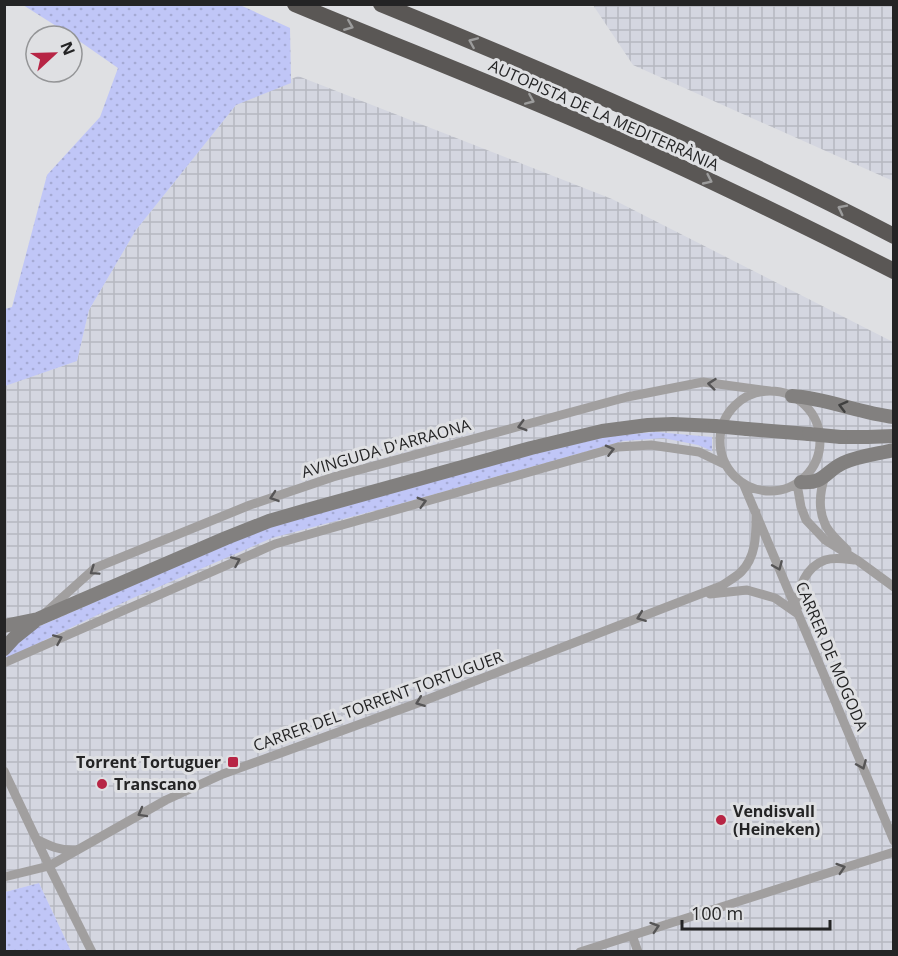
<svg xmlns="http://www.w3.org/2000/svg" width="898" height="956" font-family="'Open Sans',sans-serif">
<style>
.industrial{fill:url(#industrial-grid)}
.grass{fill:url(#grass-dots)}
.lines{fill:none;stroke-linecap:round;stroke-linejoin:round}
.minor{stroke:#a19f9f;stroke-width:9}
.secondary{stroke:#82807f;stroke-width:14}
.motorway{stroke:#5a5755;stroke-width:16}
.secondary-bridge{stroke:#82807f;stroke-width:14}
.oneway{stroke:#9c9c9c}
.oneway2{stroke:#565556}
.oneway3{stroke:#404040}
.poi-dot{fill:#b72545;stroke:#dfe0e3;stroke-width:2}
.labels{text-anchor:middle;stroke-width:6;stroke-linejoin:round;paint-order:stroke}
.street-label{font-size:16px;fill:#242425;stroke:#dfe0e3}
.poi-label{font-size:16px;font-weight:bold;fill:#242425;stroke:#dfe0e3;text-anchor:start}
</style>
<defs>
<pattern id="industrial-grid" width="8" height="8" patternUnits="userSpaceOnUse" patternTransform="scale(1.5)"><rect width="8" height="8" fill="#d4d6e0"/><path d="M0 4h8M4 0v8" fill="none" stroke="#b6b8c0"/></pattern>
<pattern id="grass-dots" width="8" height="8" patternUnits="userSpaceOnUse" patternTransform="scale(1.5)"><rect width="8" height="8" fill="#c0c6f7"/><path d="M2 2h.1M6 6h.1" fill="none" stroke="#a5aad4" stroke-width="1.8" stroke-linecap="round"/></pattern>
</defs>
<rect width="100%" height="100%" fill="#dfe0e3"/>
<path class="industrial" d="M593 5H893V181L633 65Z
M298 76 612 199 893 342V951H71L39 883 5 892 4 386 77 361 89 310 136 230 236 105Z"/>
<path class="grass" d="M23 5H240L290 28 291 83 236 105 136 230 89 310 77 361 5 386V309L12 307 47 175 100 117 118 68 72 36Z
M656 432 712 437V451L698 445 663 438 623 441 403 503 272 538 133 598 5 659 10 648 31 630 264 528 452 474 608 436Z
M39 883 71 951H5V892Z"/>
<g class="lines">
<path class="minor" d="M720 441a50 50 0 1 1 100 0a50 50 0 1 1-100 0Z
M825 476C820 491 818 509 825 524 828 533 840 542 847 550
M743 483 894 841
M797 484 801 507 806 520 825 540 857 560 894 587
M710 594 747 590 775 598 798 614
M798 607C797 588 806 567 825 560 835 557 845 559 854 560
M45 613 95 568 250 505 333 477 627 397 703 382 770 391
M4 663 275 544 618 447 651 445 699 452 726 465
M4 771 49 866 92 952
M36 839C50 846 60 851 76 850
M4 877 49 866 166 800 223 774 418 703 721 586C727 582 736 577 741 572 757 556 756 533 756 512
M632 935 638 952
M580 952 894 852"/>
<path class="secondary" d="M792 396C826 398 859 413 894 417
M747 429 809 434
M841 437H868L894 436
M801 482C825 484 824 472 843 463 858 456 877 454 894 450
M4 626 38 619 226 538 269 521 307 510 531 448 602 431 648 425 673 424 715 426
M4 649 14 638 34 622"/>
<path class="motorway" d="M295 4C386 42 478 78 569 117 679 164 787 217 894 271
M381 4C555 75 727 149 894 236"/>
<path class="secondary-bridge" d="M715 426 747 429
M809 434 841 437"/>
</g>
<defs><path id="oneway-chevron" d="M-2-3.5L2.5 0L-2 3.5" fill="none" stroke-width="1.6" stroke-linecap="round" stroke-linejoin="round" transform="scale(1.5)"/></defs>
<g class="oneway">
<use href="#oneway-chevron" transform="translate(349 26) rotate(22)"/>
<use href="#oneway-chevron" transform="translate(473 42) rotate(-157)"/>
<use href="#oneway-chevron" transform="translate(530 100) rotate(23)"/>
<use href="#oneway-chevron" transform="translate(708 180) rotate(25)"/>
<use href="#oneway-chevron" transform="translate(842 209) rotate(-153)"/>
</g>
<g class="oneway2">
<use href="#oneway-chevron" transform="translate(712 384) rotate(-174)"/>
<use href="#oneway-chevron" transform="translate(522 426) rotate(164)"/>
<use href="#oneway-chevron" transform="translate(610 450) rotate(-14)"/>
<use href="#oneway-chevron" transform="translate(274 497) rotate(161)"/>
<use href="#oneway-chevron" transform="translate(422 502) rotate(-16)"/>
<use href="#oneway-chevron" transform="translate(236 561) rotate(-24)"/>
<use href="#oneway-chevron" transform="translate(778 566) rotate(67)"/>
<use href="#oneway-chevron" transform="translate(94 571) rotate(146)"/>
<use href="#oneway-chevron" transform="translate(641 617) rotate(159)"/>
<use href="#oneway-chevron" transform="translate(58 639) rotate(-24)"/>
<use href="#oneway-chevron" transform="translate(420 702) rotate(159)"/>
<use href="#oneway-chevron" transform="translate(862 765) rotate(67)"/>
<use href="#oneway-chevron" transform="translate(142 813) rotate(151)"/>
<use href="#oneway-chevron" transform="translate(841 868) rotate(-18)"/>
<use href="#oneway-chevron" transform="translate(655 927) rotate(-18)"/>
</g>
<use class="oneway3" href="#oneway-chevron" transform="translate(843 406) rotate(-165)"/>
<g class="poi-dot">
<rect x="227" y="756" width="12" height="12" rx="3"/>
<circle cx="102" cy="784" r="6"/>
<circle cx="721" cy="820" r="6"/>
</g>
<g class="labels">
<g class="street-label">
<text transform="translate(604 115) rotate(24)" y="6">AUTOPISTA DE LA MEDITERRÀNIA</text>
<text transform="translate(386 448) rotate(-16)" y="6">AVINGUDA D'ARRAONA</text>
<text transform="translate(832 656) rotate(67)" y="6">CARRER DE MOGODA</text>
<text transform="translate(378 701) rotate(-20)" y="6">CARRER DEL TORRENT TORTUGUER</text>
</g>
<g class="poi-label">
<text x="221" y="768" text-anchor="end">Torrent Tortuguer</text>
<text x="114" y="790">Transcano</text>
<text x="733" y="817">Vendisvall<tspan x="733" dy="18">(Heineken)</tspan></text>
</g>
</g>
<rect width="898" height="956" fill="none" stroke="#242425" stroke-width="12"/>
<g transform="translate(54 54) rotate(68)"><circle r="28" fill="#dfe0e3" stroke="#949597" stroke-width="1.5"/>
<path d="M0-4.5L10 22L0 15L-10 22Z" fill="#b72545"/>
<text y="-9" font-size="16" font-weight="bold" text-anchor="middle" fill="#242425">N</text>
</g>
<path d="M682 920v9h148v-9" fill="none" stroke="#242425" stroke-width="3"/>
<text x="691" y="920" font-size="18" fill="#242425" stroke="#dfe0e3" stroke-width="4.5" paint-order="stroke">100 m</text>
</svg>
